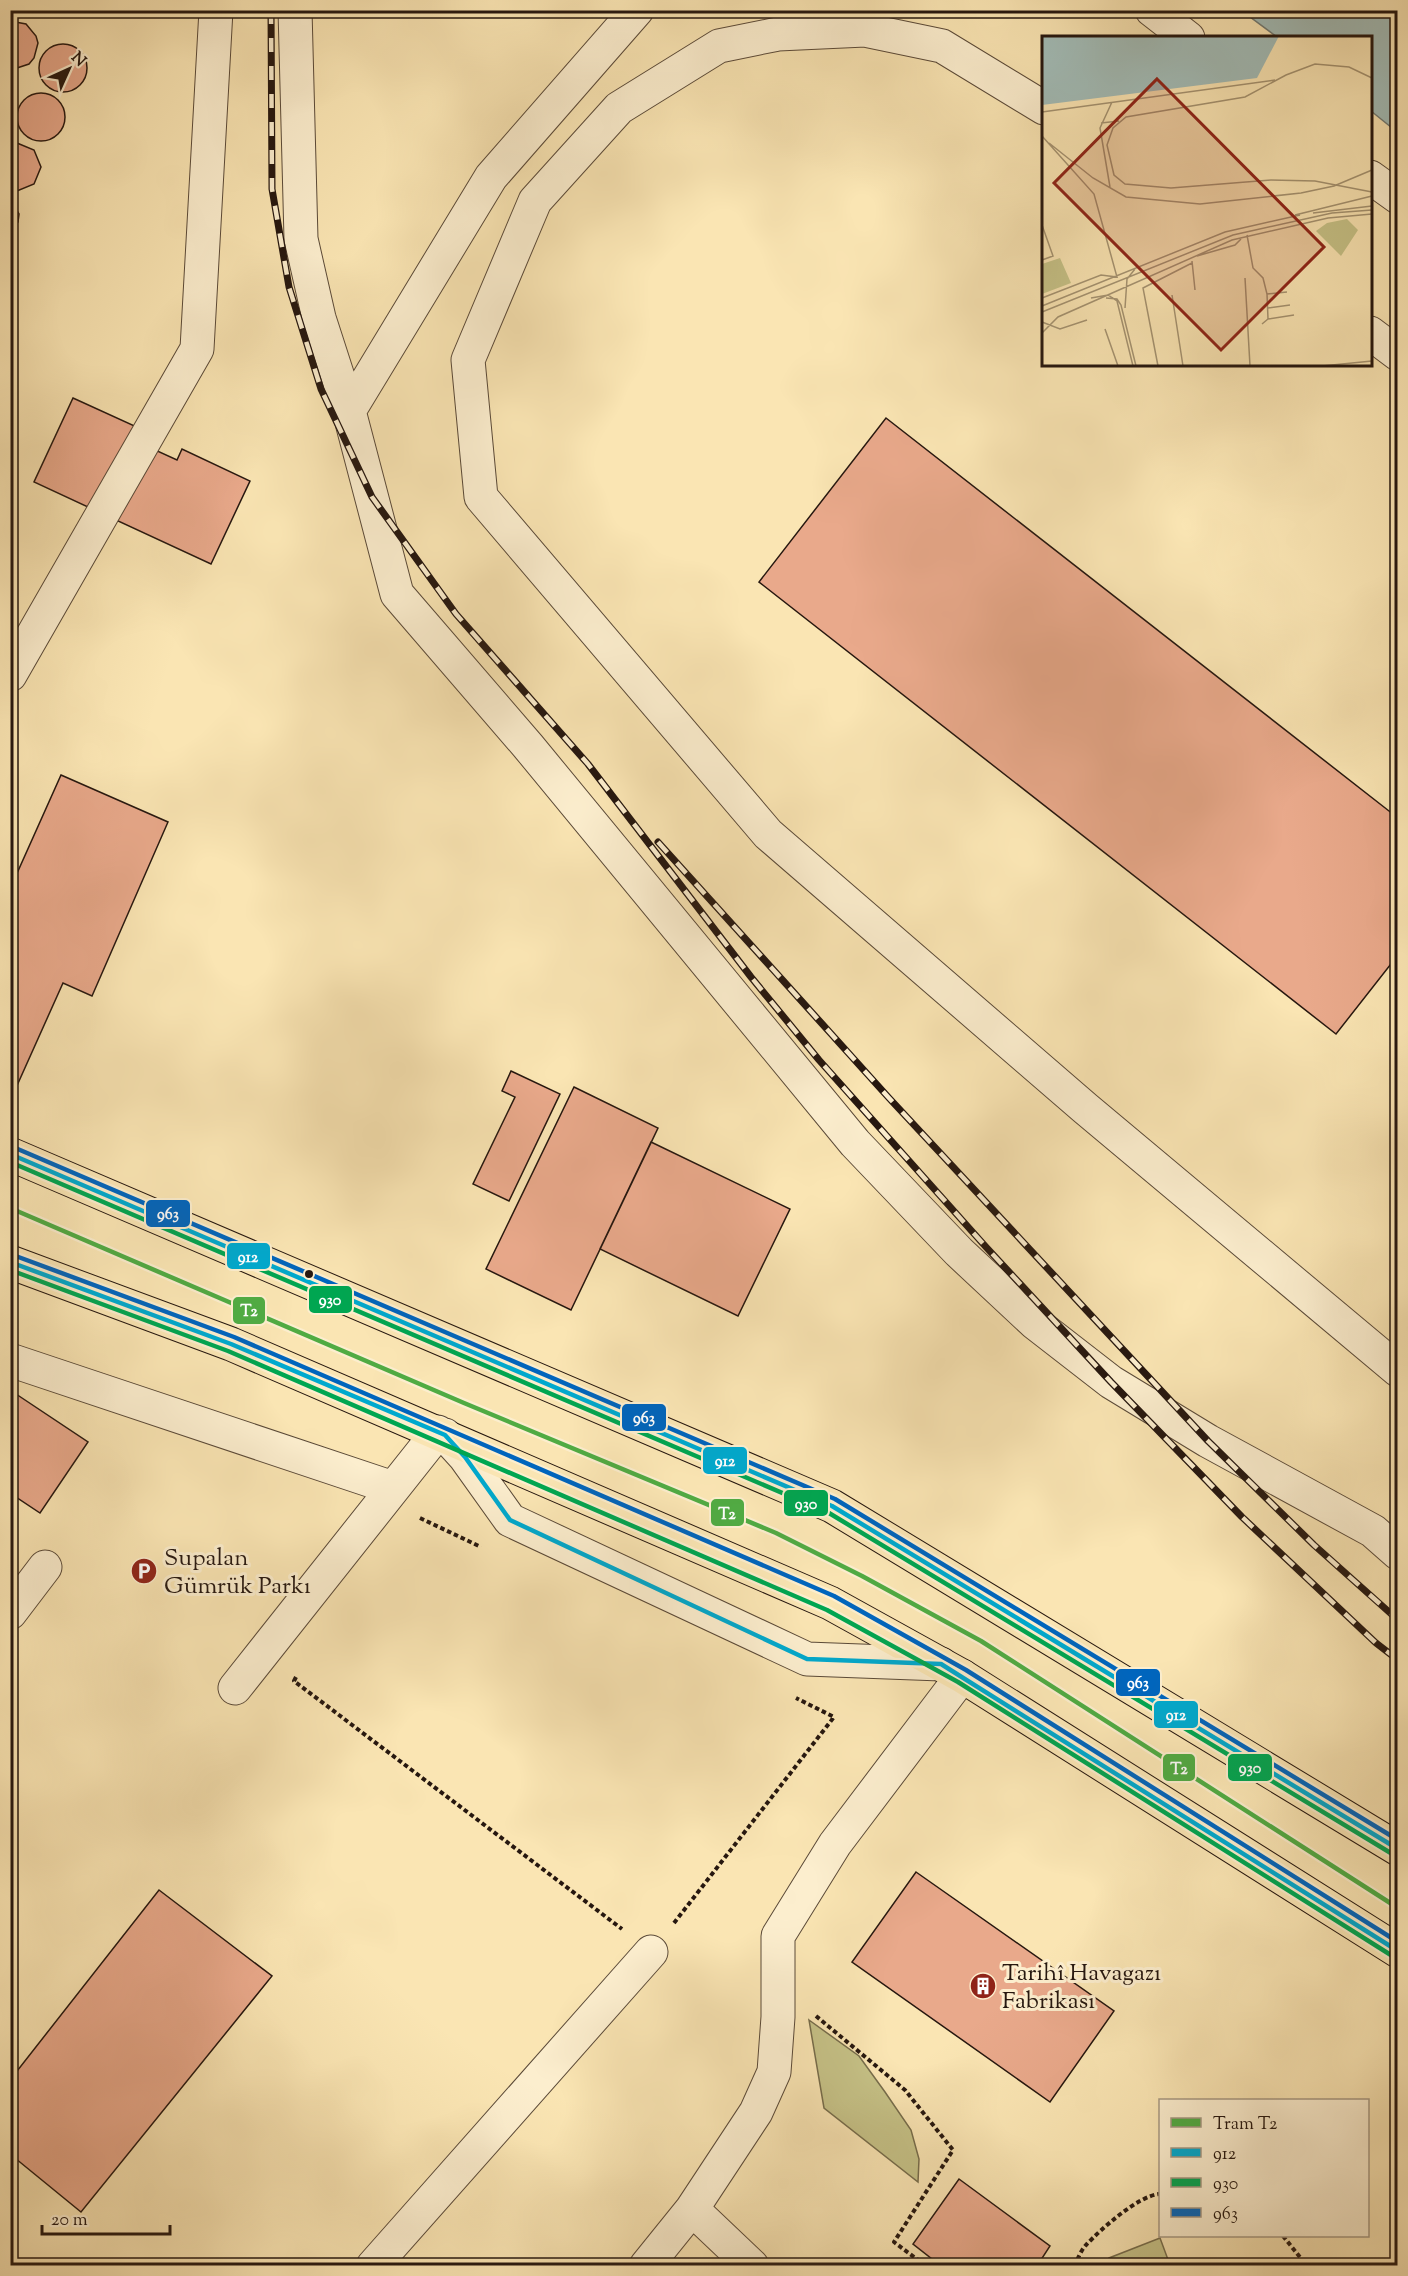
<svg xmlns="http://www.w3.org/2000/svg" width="1408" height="2276" font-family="'Sorts Mill Goudy',serif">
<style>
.green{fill:#c6c287;stroke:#766c4b;stroke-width:1.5}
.water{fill:#a2bcb7;stroke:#707a74;stroke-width:1.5}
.building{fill:#e9a98b;stroke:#26170f;stroke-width:1.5}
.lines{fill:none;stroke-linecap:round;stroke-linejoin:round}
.minor-casing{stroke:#5b4a38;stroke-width:35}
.major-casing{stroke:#26170f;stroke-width:35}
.path{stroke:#26170f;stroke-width:4;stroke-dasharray:4.5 3;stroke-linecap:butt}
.minor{stroke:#fceece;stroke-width:33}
.major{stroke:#fae5b3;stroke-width:33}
.rail-casing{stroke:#26170f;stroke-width:7}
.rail{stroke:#fceece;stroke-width:4.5;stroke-dasharray:14;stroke-linecap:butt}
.bus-1-casing{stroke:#fceece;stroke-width:9}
.bus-2-casing{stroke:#fceece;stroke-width:9}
.bus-3-casing{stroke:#fceece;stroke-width:9}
.bus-1{stroke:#00a9ce;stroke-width:4.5}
.bus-2{stroke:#00a651;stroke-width:4.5}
.bus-3{stroke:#0065bd;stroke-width:4.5}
.tram-1-casing{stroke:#fceece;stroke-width:9}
.tram-1{stroke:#50ab43;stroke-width:4.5}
.bus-dot{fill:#26170f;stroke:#fceece;stroke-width:2}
.labels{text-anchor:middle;stroke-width:6;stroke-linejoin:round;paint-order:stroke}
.poi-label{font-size:24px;fill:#26170f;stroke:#fceece;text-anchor:start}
.inset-road{fill:none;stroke:#a59371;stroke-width:1.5}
.view{fill:#8f2418;fill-opacity:0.15;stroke:#8f2418;stroke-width:3}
.inset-edge{fill:none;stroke:#26170f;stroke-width:3}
.line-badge{stroke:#fceece;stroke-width:2}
.badge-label{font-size:16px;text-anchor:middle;font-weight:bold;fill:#fff}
</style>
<rect width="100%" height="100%" fill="#fae5b3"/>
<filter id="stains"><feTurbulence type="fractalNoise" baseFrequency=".00333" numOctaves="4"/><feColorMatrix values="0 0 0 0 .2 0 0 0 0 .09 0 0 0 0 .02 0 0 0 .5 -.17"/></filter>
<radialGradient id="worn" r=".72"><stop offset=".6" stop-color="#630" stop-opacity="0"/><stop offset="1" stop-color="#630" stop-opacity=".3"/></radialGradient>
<path class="green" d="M809 2020 859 2056 885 2092 911 2130 919 2159 918 2182 824 2108Z
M1160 2238 1170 2265H1103L1109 2258Z"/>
<path class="water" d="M1242 11H1397V132L1371 111 1370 38 1277 37Z"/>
<path class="building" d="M10 21 26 24 36 36 38 43 34 58 29 64 14 69H10Z
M39 68a24 24 0 1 1 48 0a24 24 0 1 1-48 0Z
M17 117a24 24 0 1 1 48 0a24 24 0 1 1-48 0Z
M17 143 34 150 41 167 34 184 17 191 10 189V145Z
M10 199 19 214 18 222 10 234Z
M73 398 150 433 144 445 177 460 182 449 250 481 211 564 34 482Z
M886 418 1398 818V955L1336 1034 759 582Z
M61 775 168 822 92 996 63 983 15 1090 10 1088V889Z
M511 1071 560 1094 509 1201 473 1184 515 1097 502 1091Z
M574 1087 658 1128 571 1310 486 1269Z
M651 1142 790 1209 738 1316 600 1249Z
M10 1390 88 1442 40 1513 10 1493Z
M916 1872 1114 2011 1050 2102 852 1962Z
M159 1890 272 1976 81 2212 10 2154V2080Z
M959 2179 1050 2246 1037 2266H941L913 2244Z"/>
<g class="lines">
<defs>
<path id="minor" d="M295 10 301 239 319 318 349 411 397 594 528 746 855 1143 959 1252 1035 1323 1111 1382 1208 1441 1373 1531 1398 1553
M1152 10 1188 38
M1044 108 942 46 865 30 778 34 719 46 619 108 535 201 468 360 481 497 768 834 1085 1108 1398 1370
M1370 177 1398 197
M1370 333 1398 354
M349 411 491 177 637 10
M10 675 197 349 216 10
M10 1360 393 1488
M445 1435 465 1457 510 1520 807 1659 941 1664
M10 1613 45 1567
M235 1688 438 1432
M692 2209 752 2266
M373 2266 651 1952
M646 2266 692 2209 756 2112 774 2072 778 2017V1936L835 1844 962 1676"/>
<path id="major" d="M10 1154 832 1506 1398 1849
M10 1262 231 1344 830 1603 962 1676 1398 1951"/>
</defs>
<use href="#minor" class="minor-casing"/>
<use href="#major" class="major-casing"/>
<path class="path" d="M420 1518 481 1547
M296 1677 294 1681 622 1929
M674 1923 834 1717 796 1698
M816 2016 905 2090 953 2150 894 2242 926 2266
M1283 2236 1307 2266
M1074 2266C1078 2259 1081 2250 1086 2245 1101 2229 1139 2195 1160 2194"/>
<use href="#minor" class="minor"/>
<use href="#major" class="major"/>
<defs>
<path id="rail" d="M271 10 272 189 289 287 321 389 372 497 456 614 588 764 751 977 819 1060 986 1247 1111 1382 1242 1517 1376 1643 1398 1660
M658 842 889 1098 1208 1441 1314 1545 1398 1620"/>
</defs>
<use href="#rail" class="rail-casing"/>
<use href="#rail" class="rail"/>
<defs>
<path id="bus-1" d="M10 1154 832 1506 1398 1849
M10 1262 231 1344 445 1435 465 1457 510 1520 807 1659 941 1664 1398 1951"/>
<path id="bus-2" d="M10 1162 829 1513 1394 1855
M10 1270 228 1351 827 1610 958 1682 1394 1957"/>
<path id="bus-3" d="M13 1147 835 1499 1398 1840
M13 1255 234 1337 834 1596 966 1670 1398 1942"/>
</defs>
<use href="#bus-1" class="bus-1-casing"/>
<use href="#bus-2" class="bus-2-casing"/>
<use href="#bus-3" class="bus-3-casing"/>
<use href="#bus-1" class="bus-1"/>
<use href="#bus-2" class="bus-2"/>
<use href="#bus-3" class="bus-3"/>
<defs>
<path id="tram-1" d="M10 1208 464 1403 776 1533 862 1576 981 1641 1398 1908"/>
</defs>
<use href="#tram-1" class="tram-1-casing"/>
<use href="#tram-1" class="tram-1"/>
</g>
<defs>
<symbol id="parking-disc" viewBox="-11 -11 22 22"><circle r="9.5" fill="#8f2418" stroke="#fceece"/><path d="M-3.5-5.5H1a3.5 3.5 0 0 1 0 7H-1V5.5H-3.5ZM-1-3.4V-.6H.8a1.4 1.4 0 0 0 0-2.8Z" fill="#fff"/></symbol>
<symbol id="building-disc" viewBox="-11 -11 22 22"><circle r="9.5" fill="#8f2418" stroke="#fceece"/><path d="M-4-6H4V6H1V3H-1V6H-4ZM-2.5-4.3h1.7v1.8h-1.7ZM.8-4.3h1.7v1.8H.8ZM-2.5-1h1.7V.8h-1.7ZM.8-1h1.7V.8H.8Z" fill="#fff"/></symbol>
</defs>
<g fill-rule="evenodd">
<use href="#parking-disc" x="129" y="1556" width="30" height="30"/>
<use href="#building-disc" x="968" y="1971" width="30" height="30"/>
</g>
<circle class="bus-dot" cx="309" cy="1274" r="5"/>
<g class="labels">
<g class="poi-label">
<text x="164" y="1565">Supalan<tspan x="164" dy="28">Gümrük Parkı</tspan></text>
<text x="1002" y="1980">Tarihî Havagazı<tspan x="1002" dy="28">Fabrikası</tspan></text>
</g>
</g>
<g transform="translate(1042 36)">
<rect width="330" height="330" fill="#fae5b3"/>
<path d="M305 183 316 194 299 220 274 195 285 187ZM18 222 29 247 0 258V228Z" fill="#c6c287"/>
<path d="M0 0H237L215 42 0 69Z" fill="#a2bcb7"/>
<path class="inset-road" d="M330 42 307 31 273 28 244 39 203 61 84 81 71 92 65 109 72 139 83 148 129 152 229 144 273 145 330 156M0 76 233 44M59 87 77 85M0 100 52 158 75 241 59 239 0 262M7 107 51 142 84 161 158 168 259 157 292 150 330 134M68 151 58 92 70 66M271 177 330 170M253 179 330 160M0 189 11 220 0 224M205 199 211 232 221 242 225 258 226 283 220 288M155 220 193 209 199 203M150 225 153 254M203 242 208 330M225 258 245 256M130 259 141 330M49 262 66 259 75 265 91 330M64 262 75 263 79 269 94 330M0 270 183 196 258 179M83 272 85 243 93 233M226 272 248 269M0 276 191 199 290 177 330 174M226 283 252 279M0 286 18 293 45 284M63 293 76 330M0 297 16 281 190 204 286 182 330 178M116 330 101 252 150 227M280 330 330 325"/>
<path class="view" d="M115 43 282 211 179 314 12 147Z"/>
<rect width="330" height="330" class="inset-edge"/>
</g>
<g class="line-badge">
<rect x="145" y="1199" width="46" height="29" rx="6" fill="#0065bd"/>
<rect x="226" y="1242" width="45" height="28" rx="6" fill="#00a9ce"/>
<rect x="308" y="1285" width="45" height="29" rx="6" fill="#00a651"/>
<rect x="232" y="1296" width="34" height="29" rx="6" fill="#50ab43"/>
<rect x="621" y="1403" width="46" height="29" rx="6" fill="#0065bd"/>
<rect x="702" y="1446" width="46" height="29" rx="6" fill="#00a9ce"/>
<rect x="783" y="1489" width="46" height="28" rx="6" fill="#00a651"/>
<rect x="710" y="1498" width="35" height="29" rx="6" fill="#50ab43"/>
<rect x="1115" y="1668" width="46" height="29" rx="6" fill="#0065bd"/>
<rect x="1153" y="1700" width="46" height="29" rx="6" fill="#00a9ce"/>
<rect x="1227" y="1753" width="46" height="29" rx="6" fill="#00a651"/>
<rect x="1162" y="1753" width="34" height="29" rx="6" fill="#50ab43"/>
</g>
<g class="badge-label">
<text x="168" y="1219">963</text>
<text x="248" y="1262">912</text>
<text x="330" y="1305">930</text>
<text x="249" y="1316">T2</text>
<text x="644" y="1423">963</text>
<text x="725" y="1466">912</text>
<text x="806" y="1509">930</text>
<text x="727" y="1519">T2</text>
<text x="1138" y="1688">963</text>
<text x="1176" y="1720">912</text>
<text x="1250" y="1773">930</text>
<text x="1179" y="1774">T2</text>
</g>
<rect width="1408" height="2276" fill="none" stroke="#fae5b3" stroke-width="36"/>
<rect x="12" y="12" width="1384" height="2252" fill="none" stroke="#26170f" stroke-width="3"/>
<rect x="18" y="18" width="1372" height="2240" fill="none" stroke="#26170f" stroke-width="1.5"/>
<rect x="1159" y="2099" width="210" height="138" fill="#fceece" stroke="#a69882" stroke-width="1.5"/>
<rect x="1171" y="2118" width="30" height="9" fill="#50ab43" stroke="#a69882" stroke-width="1.5"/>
<text x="1213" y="2129" font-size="18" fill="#26170f">Tram T2</text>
<rect x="1171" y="2148" width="30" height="9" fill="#00a9ce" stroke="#a69882" stroke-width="1.5"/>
<text x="1213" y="2159" font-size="18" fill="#26170f">912</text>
<rect x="1171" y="2178" width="30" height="9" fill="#00a651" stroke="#a69882" stroke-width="1.5"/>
<text x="1213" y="2189" font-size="18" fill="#26170f">930</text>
<rect x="1171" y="2208" width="30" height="9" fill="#0065bd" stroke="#a69882" stroke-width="1.5"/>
<text x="1213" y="2219" font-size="18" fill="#26170f">963</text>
<g transform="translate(69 69) rotate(45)" stroke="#fceece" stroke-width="4.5" paint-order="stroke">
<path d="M0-4.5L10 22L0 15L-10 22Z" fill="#26170f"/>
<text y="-9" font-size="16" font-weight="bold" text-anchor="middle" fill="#26170f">N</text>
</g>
<path d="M42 2225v9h128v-9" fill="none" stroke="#26170f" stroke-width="3"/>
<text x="51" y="2225" font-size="18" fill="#26170f" stroke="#fceece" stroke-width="4.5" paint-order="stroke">20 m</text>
<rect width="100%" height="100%" filter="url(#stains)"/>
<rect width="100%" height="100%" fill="url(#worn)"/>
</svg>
